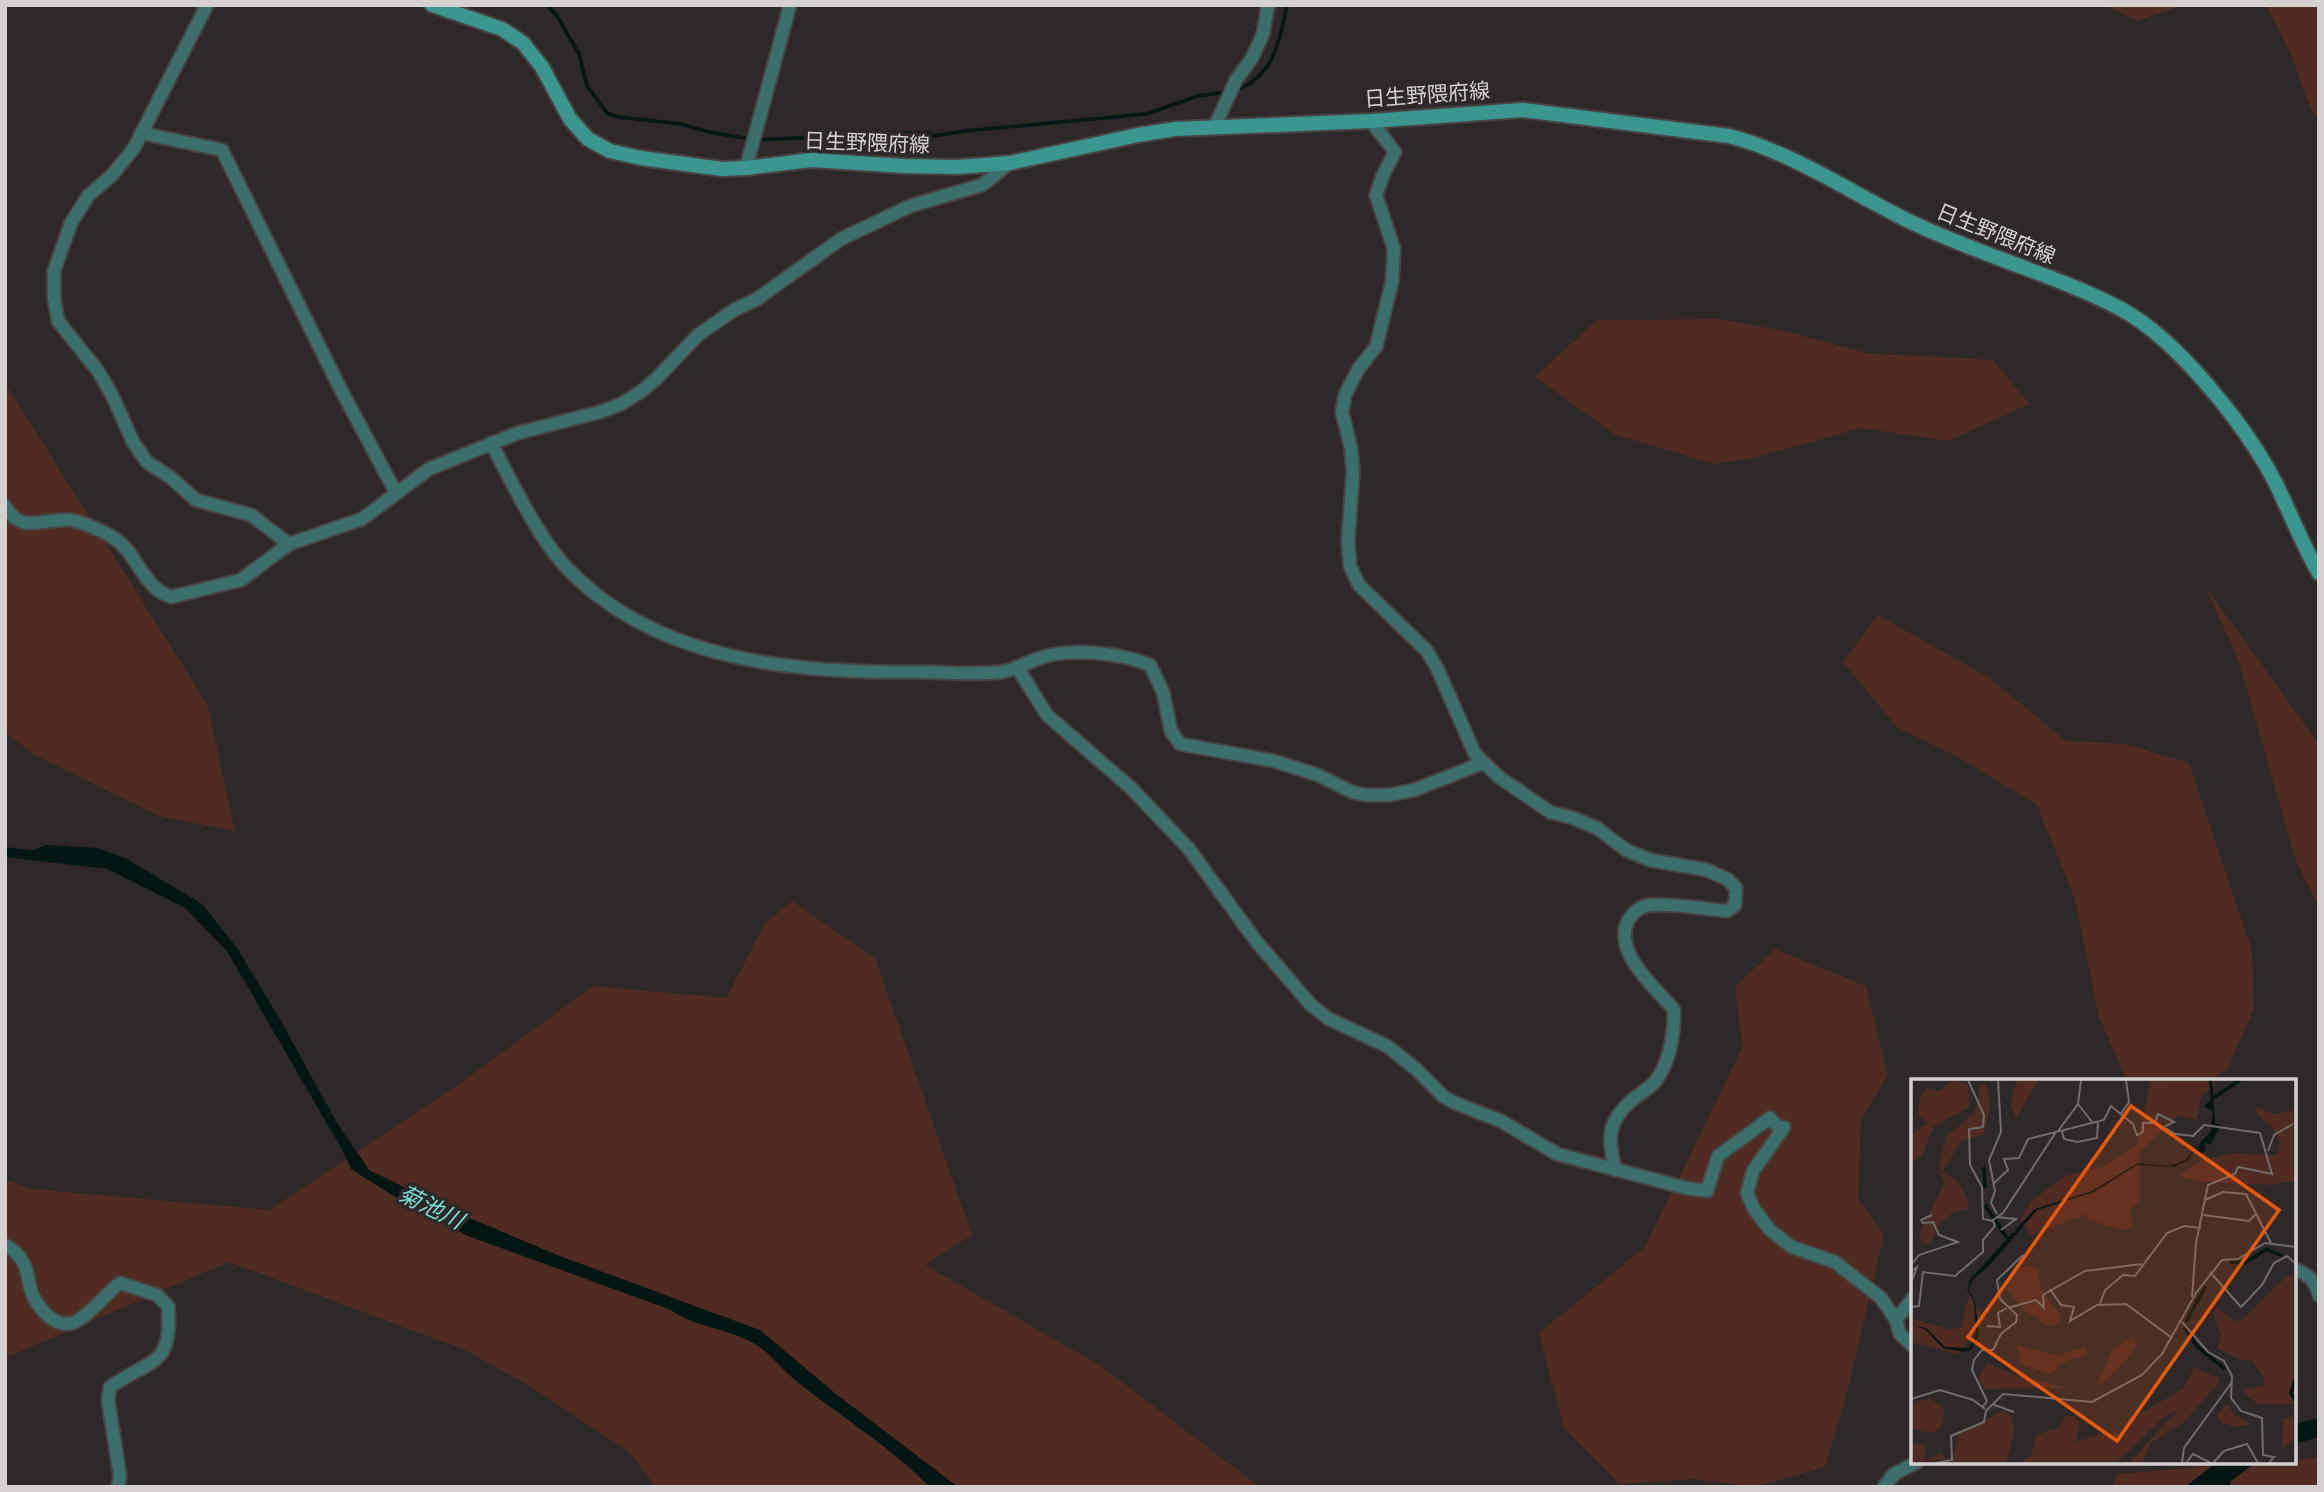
<svg xmlns="http://www.w3.org/2000/svg" width="2324" height="1492" font-family="'Public Sans','Noto Sans JP',sans-serif">
<style>
.green{fill:#4f2b22}
.water{fill:#031614}
.lines{fill:none;stroke-linecap:round;stroke-linejoin:round}
.stream{stroke:#031614;stroke-width:3.5}
.street-casing{stroke:#494443;stroke-width:16}
.secondary-casing{stroke:#494443;stroke-width:18}
.street{stroke:#3a6f6b;stroke-width:12}
.secondary{stroke:#3a968f;stroke-width:14}
.labels{text-anchor:middle;stroke-width:7;stroke-linejoin:round;paint-order:stroke}
.street-label{font-size:21px;fill:#d4d1d0;stroke:#2e2928}
.water-label{font-size:23px;font-style:italic;fill:#77dfd6;stroke:#2e2928}
.inset-river{fill:none;stroke:#031614;stroke-width:3.5}
.inset-road{fill:none;stroke:#706c6b;stroke-width:2}
.view{fill:#e8590c;fill-opacity:0.15;stroke:#e8590c;stroke-width:3.5}
.inset-edge{fill:none;stroke:#d4d1d0;stroke-width:3.5}
</style>
<rect width="100%" height="100%" fill="#2e2928"/>
<path class="green" d="M2105 5H2184L2137 21Z
M2266 5H2319V118L2312 112 2291 54Z
M1721 319 1779 330 1867 353 1993 360 2029 404 1948 441 1861 428 1753 458 1715 464 1616 435 1535 377 1597 320Z
M5 383 207 704 235 831 159 816 33 754 5 732Z
M2205 586 2319 744V908L2296 861 2239 662Z
M1878 615 1990 678 2066 741 2126 744 2189 763 2252 950 2254 1009 2227 1070 2209 1081H2127L2099 1017 2075 899 2037 805 1958 757 1898 728 1843 662Z
M792 901 875 958 972 1235 925 1265 1101 1366 1260 1487H656L629 1452 530 1386 465 1350 229 1262 5 1358V1180L32 1189 269 1210 458 1085 593 986 726 998 765 924Z
M1775 949 1866 986 1888 1075 1861 1119 1858 1199 1884 1235 1847 1393 1825 1467 1755 1487 1695 1479 1620 1484 1564 1428 1539 1333 1645 1247 1743 1047 1735 987Z
M2319 1457V1487H2113L2117 1474 2261 1462H2294V1460Z"/>
<path class="water" d="M47 845 98 848 125 858 202 904 237 948 282 1023 337 1123 369 1170 449 1209 557 1255 760 1330 836 1394 958 1487H930C889 1446 840 1416 795 1380 781 1369 770 1353 755 1344 729 1328 696 1328 671 1310L468 1236 392 1195 351 1169 341 1148 227 951 185 908 107 869 5 857V847L32 850Z
M2319 1418V1437L2294 1444V1424Z
M2217 1462H2256L2231 1481 2230 1487H2185Z"/>
<g class="lines">
<path class="stream" d="M547 5 557 16 579 54 587 86 607 113 618 117 681 124 709 132 750 139
M1234 91C1274 77 1279 42 1287 5
M757 140 903 133H929L933 136 964 131 1146 114 1198 96 1227 92"/>
<defs>
<path id="street" d="M207 5 134 148 112 175 88 196 71 223 54 271V298L58 321 98 371 112 395 133 442 147 462 170 477 196 500 251 515 289 544
M1371 121 1395 152 1383 175 1376 195 1394 249 1392 282 1376 347 1359 368 1345 395 1342 412 1351 448 1353 472 1348 541 1350 566 1359 585 1427 651 1437 668 1475 754 1499 777 1550 812 1573 818 1597 828 1626 850 1650 860 1707 870 1727 879 1736 888 1735 905 1727 911C1702 909 1675 903 1651 905 1641 905 1634 912 1629 919 1611 951 1655 987 1674 1010 1674 1033 1670 1060 1657 1079 1651 1088 1640 1093 1632 1100 1605 1124 1609 1139 1615 1170
M1214 128 1236 80 1252 58 1263 34 1268 5
M141 133 222 150 338 384 396 493
M746 168 790 5
M491 443C512 482 536 534 565 566 656 663 797 673 921 672 947 672 975 675 1001 672 1015 670 1027 662 1040 658 1071 647 1121 653 1150 665L1163 692 1171 731 1180 744 1274 761 1318 775 1352 792 1365 795H1389L1414 790 1483 763
M5 506C21 533 38 520 63 520 75 519 85 524 95 528 107 533 119 540 127 550 141 567 149 590 171 597L241 580 289 544 362 519 429 469 518 433 600 412 621 404 642 391 657 378 698 335 734 310 757 299 841 239 910 206 982 185 1010 163
M1017 667 1047 715 1131 788 1189 849 1256 941 1311 1005 1329 1019 1387 1046 1417 1070 1444 1097 1455 1103 1501 1121 1557 1154 1686 1188 1707 1191 1718 1156 1770 1118 1778 1127H1784L1753 1171 1747 1193 1754 1209 1770 1230 1792 1247 1835 1262 1881 1298 1896 1320 1900 1334 1913 1346
M5 1245C14 1249 20 1256 24 1264 29 1274 28 1285 33 1296 40 1310 57 1330 75 1322 92 1313 105 1294 120 1283L157 1295 168 1306C173 1367 152 1358 110 1387L108 1400 120 1476 118 1487
M2294 1269C2308 1274 2315 1280 2319 1295
M1896 1320 1913 1298
M1884 1487 1894 1474 1917 1462"/>
<path id="secondary" d="M432 5 502 29 523 43 542 67 570 119 588 139 610 151 641 158 722 169 746 168 811 160 904 166 957 167 1010 163 1138 135 1175 129 1371 121 1523 110 1729 136C1794 153 1851 193 1911 222 1979 255 2054 274 2121 309 2177 339 2246 426 2275 482 2290 512 2302 544 2319 573"/>
</defs>
<use href="#street" class="street-casing"/>
<use href="#secondary" class="secondary-casing"/>
<use href="#street" class="street"/>
<use href="#secondary" class="secondary"/>
</g>
<g class="labels">
<g class="street-label">
<text transform="translate(1427 95) rotate(-4)" y="7">日生野隈府線</text>
<text transform="translate(867 143) rotate(2)" y="7">日生野隈府線</text>
<text transform="translate(1996 234) rotate(22)" y="7">日生野隈府線</text>
</g>
<g class="water-label">
<text transform="translate(431 1207) rotate(26)" y="8">菊池川</text>
</g>
</g>
<g transform="translate(1911 1079)">
<rect width="385" height="385" fill="#2e2928"/>
<path d="M44 1 57 5 59 28 23 47 11 76 0 85V56L17 44 7 35 10 17 15 9 28 12ZM106 1H128L105 39 100 26ZM240 1 307 2 290 18 286 41 266 37 229 73V121L218 133 223 147 212 151 177 141V135L120 156 109 141 120 122 154 97 193 87 226 65ZM75 5 80 24 73 55 50 63 31 93 46 102 58 123 56 131 43 133 29 144 19 165 12 164 8 156 33 105 28 87 35 58 64 33 69 7ZM344 28 364 35 385 31V102L355 106 284 102 269 96 291 81 321 74 366 76 369 64 360 46 347 37ZM117 187 128 191 129 208 149 235 150 241 140 248 114 232 95 210 107 189ZM385 195V325H346L331 311 353 306V300L342 282 330 281 306 269 310 256 302 234 306 229 323 242 331 241 376 197ZM58 216 74 239 47 275 0 263V239L40 251 50 248ZM224 257 225 267 216 280 193 304 186 305 202 269ZM106 266 146 277 174 268 176 275 150 285 140 296 110 285ZM77 284 102 295 156 309 74 310 67 299ZM283 288 307 299V305L273 343 240 364 231 384H218L268 330 252 339 205 384H110L120 376 126 356 147 349 155 337H163L169 344 165 363 196 353 211 356 217 342 273 309ZM18 319 33 329 31 347 22 354 0 350V326ZM316 326 323 335 339 345 325 348 310 344 306 336ZM93 331 101 338 104 352 95 384H41L47 356ZM382 337 385 359 371 371 372 340ZM0 364 15 366 14 382 30 374 35 380 0 384Z" fill="#4f2b22"/>
<path d="M298 1H301L304 45 310 46 299 66 293 63 295 71 286 77 288 66 277 81 264 88 226 86 183 113 126 131 78 187 63 199 57 210 64 222 68 255 61 270 54 273 32 269 14 250 0 246 15 249 34 268 58 269 65 256 63 222 56 210 60 199 124 130 181 112 227 84 258 87 274 81 300 52 302 33 293 27 300 21Z" fill="#031614"/>
<path class="inset-river" d="M302 19 329 1M73 88 74 109M74 126 97 160M319 183 334 184 356 170 371 177M275 243 294 208M273 248 286 267 314 290M385 298 380 314 385 323"/>
<path class="inset-road" d="M57 1 73 36 72 48 58 50 59 86 71 108 72 140 82 142M167 25 181 43M210 35 218 23 215 1M147 52 167 25 170 1M151 52 153 60 166 63 186 59 187 42M357 72 363 56 382 45M83 104 97 91 93 80 108 79 117 60 193 41 200 27 222 45 226 56 232 53V44H244L247 35 263 43 253 48 264 55 282 57 293 46 349 54 361 95 327 88 324 95 297 106 285 164 281 218M294 121 312 113 335 115 360 164M86 135 80 124 84 112 78 81 90 53 87 1M292 136 338 142 345 135M86 138 105 140 90 151M0 186 8 176 47 163 28 156 22 143 12 144 10 141 21 136M0 192 6 188 0 204M299 193 330 228 351 206 363 184 376 177 385 185M139 210 150 226 163 228 159 242 186 226 215 225 261 259M189 225 194 211 212 196 224 197 256 154 273 147 290 149M0 228 8 227 12 193 44 197 72 173V161L84 147 82 141 92 134 145 53M97 229 125 221 133 229 132 216 174 192 231 185M271 243 297 273 313 282 321 297 320 319 330 332 351 339 352 376 363 378 358 384M76 247 89 248 87 234 96 229M0 320 29 311 62 321 74 330M81 325 103 333M71 329 76 322 61 291 63 281 71 271H82L90 255 105 243 106 236 89 220 86 201 112 176M25 384 41 381 40 357 73 343 75 332 92 315 181 323 231 296 251 275 285 214 311 181 327 180 354 164 385 168M271 384 273 369 321 303M275 384 282 375 300 384M302 384 313 372 336 365 347 384"/>
<path class="view" d="M220 27 368 131 206 362 57 258Z"/>
<rect width="385" height="385" class="inset-edge"/>
</g>
<rect width="2324" height="1492" fill="none" stroke="#d4d1d0" stroke-width="14"/>
</svg>
